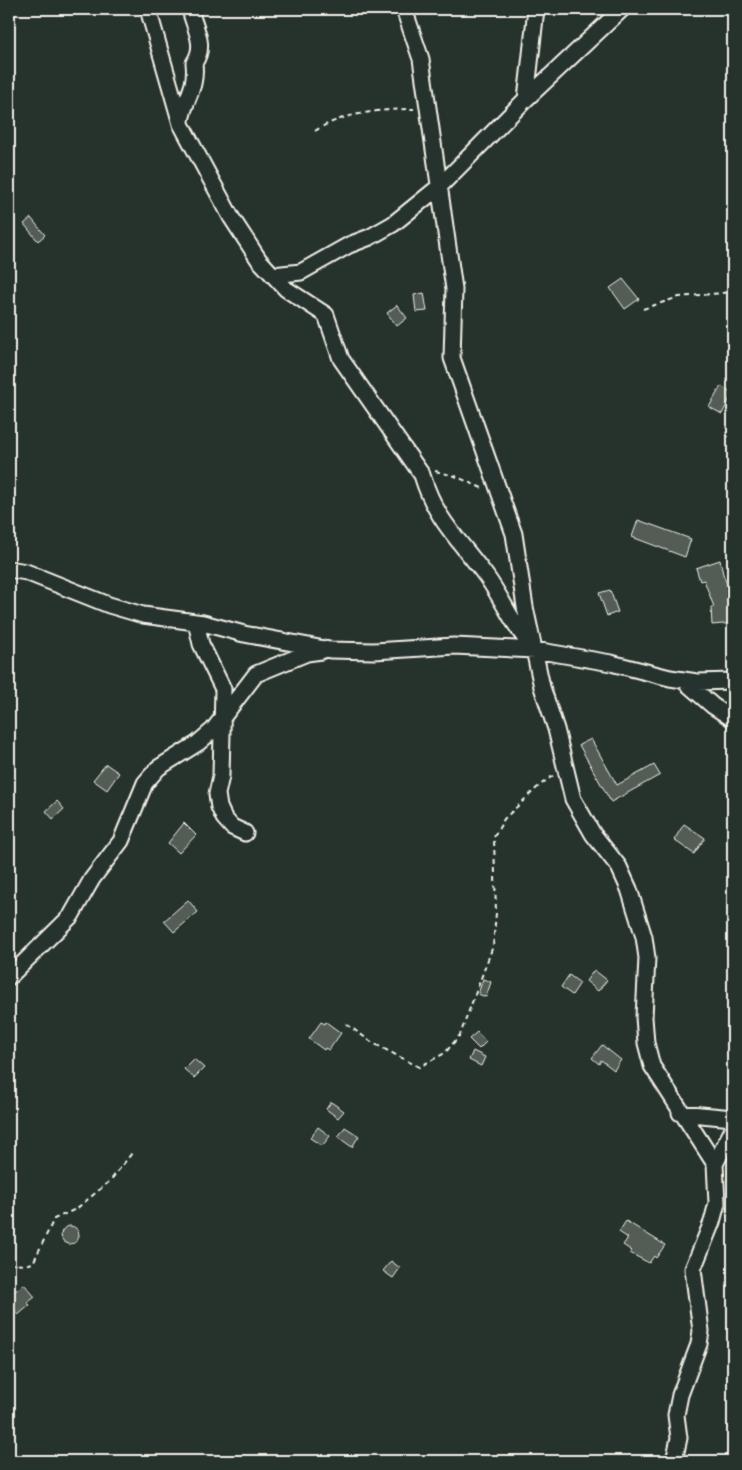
<svg xmlns="http://www.w3.org/2000/svg" width="742" height="1470" font-family="'Playpen Sans',sans-serif">
<style>
.building{fill:#525c55;stroke:#f4f1e8}
.lines{fill:none;stroke-linecap:round;stroke-linejoin:round}
.minor-casing{stroke:#f4f1e8;stroke-width:19}
.path{stroke:#f4f1e8;stroke-width:2;stroke-dasharray:5 4;stroke-linecap:butt}
.minor{stroke:#26332d;stroke-width:15}
</style>
<rect width="100%" height="100%" fill="#26332d"/>
<filter id="ink" filterUnits="userSpaceOnUse"><feTurbulence type="fractalNoise" baseFrequency=".02" numOctaves="2"/><feDisplacementMap in="SourceGraphic" scale="10" xChannelSelector="R" yChannelSelector="G"/><feConvolveMatrix kernelMatrix="1 2 1 2 8 2 1 2 1" color-interpolation-filters="sRGB"/></filter>
<g filter="url(#ink)">
<path class="building" d="M31 218 45 235 38 241 24 224Z
M623 279 639 299 625 309 610 288Z
M424 293 427 311 416 312 414 295Z
M397 305 407 318 397 326 387 313Z
M721 386 733 393 722 414 709 407Z
M638 520 691 539 685 557 632 537Z
M720 560 723 574 733 599V623L712 625 711 607H714L704 580 700 581 696 568Z
M610 590 618 612 607 616 599 593Z
M591 739 617 785 654 765 660 775 611 802 579 745Z
M106 764 119 773 107 790 93 780Z
M57 801 64 809 53 819 46 811Z
M184 823 196 835 179 853 168 843Z
M684 824 705 838 694 854 674 840Z
M188 900 198 912 174 932 164 921Z
M594 970 607 980 598 991 586 981Z
M569 975 580 983 572 995 561 987Z
M483 979 491 982 486 997 478 994Z
M321 1022 325 1024 326 1022 341 1033 329 1050 325 1048 324 1050 309 1039Z
M477 1032 486 1042 479 1049 469 1039Z
M602 1045 621 1060 614 1070 601 1060 599 1064 592 1058Z
M473 1051 485 1057 481 1066 469 1060Z
M194 1059 204 1068 194 1078 184 1069Z
M331 1102 344 1111 338 1118 326 1109Z
M318 1127 330 1136 322 1146 310 1138Z
M345 1127 359 1136 352 1147 338 1137Z
M626 1221 665 1245 656 1258 654 1256 649 1263 630 1253 632 1251 623 1245 628 1238 619 1232Z
M61 1235a9 9 0 1 1 18 0a9 9 0 1 1-18 0Z
M391 1261 400 1268 393 1278 383 1271Z
M24 1284 35 1297 27 1303 30 1305 18 1315 9 1303V1296Z"/>
<g class="lines">
<defs>
<path id="minor" d="M148 9 181 124 231 217 259 260 286 289 326 315 341 359 422 475C436 521 459 539 486 576 503 599 513 626 532 647
M404 9 421 59 454 289 452 358 514 534 525 607 542 687 556 729 573 799 593 834 619 867 629 889 644 937 647 958 644 1017 646 1043 652 1066 715 1164 717 1203 712 1222 693 1269 701 1331 699 1344 680 1395 676 1415 679 1438 674 1461
M526 99 536 9
M181 121C185 97 197 89 194 63 207 45 194 28 190 9
M273 275 301 272 349 245 370 237 393 224 440 186 526 99 622 9
M9 569 26 572 109 605 143 615 203 623 244 634 330 650 374 651 454 646 535 650 611 663 670 678 697 682 733 681
M196 622 201 644 223 689 221 776 217 794 219 807 224 818 232 827 245 833
M683 680 713 706 733 719
M9 977 71 916 92 879 121 841 145 783 158 768 198 743 213 730 256 674 307 653 321 651
M680 1113 733 1118
M715 1164 733 1129"/>
</defs>
<use href="#minor" class="minor-casing"/>
<path class="path" d="M315 131C342 113 382 109 414 109
M643 309 679 297 733 292
M435 471 455 476 484 489
M346 1024 373 1043 419 1067 445 1053 460 1035 493 946 496 913 494 837 504 819 540 785 554 775
M9 1264 25 1265 33 1263 54 1219 76 1209 110 1181 132 1153"/>
<use href="#minor" class="minor"/>
</g>
</g>
<rect width="742" height="1470" fill="none" stroke="#26332d" stroke-width="30"/>
<rect x="15" y="15" width="712" height="1440" fill="none" stroke="#f4f1e8" stroke-width="2" filter="url(#ink)"/>
</svg>
